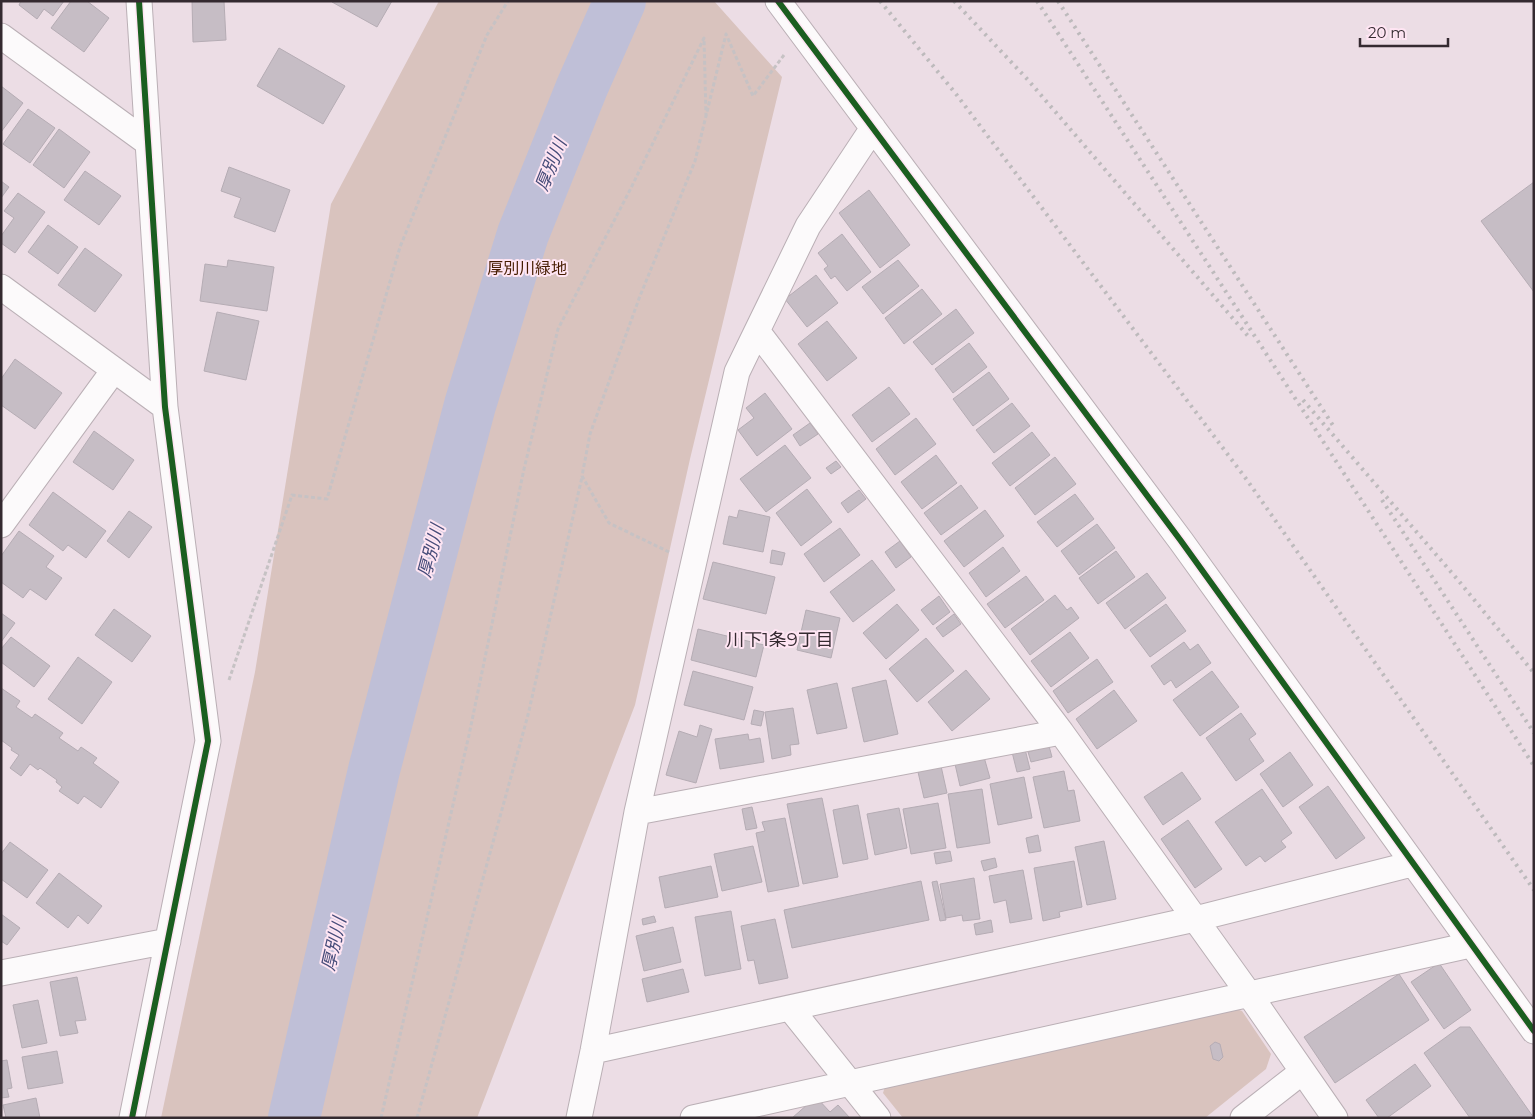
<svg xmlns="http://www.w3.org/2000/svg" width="1535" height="1119" font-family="Montserrat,'Noto Sans JP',sans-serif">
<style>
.green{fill:#d9c3be}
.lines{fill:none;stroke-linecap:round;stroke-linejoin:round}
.river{stroke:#bfbfd7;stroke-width:52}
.building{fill:#c6bdc5;stroke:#b5acb4}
.minor-casing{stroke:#baafb5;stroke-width:27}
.path{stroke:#c6c2c4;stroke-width:3;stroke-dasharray:4 2.5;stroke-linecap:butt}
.minor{stroke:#fcfafb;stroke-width:25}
.rail{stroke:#bdbabc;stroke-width:4;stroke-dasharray:2.5 5;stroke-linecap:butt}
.cycleway-casing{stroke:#ffe5f3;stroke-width:9}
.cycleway{stroke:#1b5e20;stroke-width:6}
.labels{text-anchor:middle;stroke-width:4;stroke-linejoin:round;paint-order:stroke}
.park-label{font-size:16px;fill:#461c01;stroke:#ffe5f3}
.water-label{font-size:18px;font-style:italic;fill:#464c79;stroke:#ffe5f3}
.neighbourhood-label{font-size:18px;fill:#342a30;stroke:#ffe5f3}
</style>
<rect width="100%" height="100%" fill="#ecdde5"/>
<path class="green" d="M439 1H714L782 77 690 459 635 705 477 1118H161L255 672 331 204Z
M1227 1006 1242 1011 1271 1054 1266 1069 1205 1118H903L883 1093 887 1080Z"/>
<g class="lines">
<path class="river" d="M294 1118 374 770 470 405 523 234 582 87 620 1"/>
</g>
<path class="building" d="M21 1H64L53 16 44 9 37 19 19 5Z
M71 1H87L109 18 84 52 51 28Z
M192 1H224L226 40 193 42Z
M333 1H392L377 27 332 2Z
M279 48 345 86 323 124 257 86Z
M1 86 23 103 1 132Z
M28 109 55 128 30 163 3 144Z
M59 129 90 152 64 188 33 165Z
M229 167 290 190 275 232 234 217 241 198 221 191Z
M85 171 121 196 99 225 64 200Z
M1 181 9 187 1 198Z
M1534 182V292L1481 221Z
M869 190 910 245 880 268 839 213Z
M18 193 45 212 15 253 1 243V236L14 218 4 211Z
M48 225 78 247 58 274 28 252Z
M842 234 871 272 847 291 835 276 831 279 824 269 828 266 818 253Z
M85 248 122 275 95 312 58 285Z
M228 260 274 267 267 311 200 301 205 264 227 267Z
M898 260 919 286 883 314 862 287Z
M816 275 838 303 807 327 785 299Z
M922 289 942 314 904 344 885 318Z
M956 309 974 333 932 365 913 342Z
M217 312 259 321 246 380 204 371Z
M827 321 857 358 827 381 798 344Z
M969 343 987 367 953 393 935 369Z
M15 359 62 393 35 429 1 405V379Z
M989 372 1009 399 973 426 953 399Z
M889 387 910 414 872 442 852 415Z
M765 393 792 429 757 456 738 430 754 418 746 408Z
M1012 403 1030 426 994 453 976 430Z
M916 418 936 444 895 475 876 449Z
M810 423 818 434 800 446 793 435Z
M94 431 134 460 113 490 73 462Z
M1032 432 1050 455 1010 486 992 463Z
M785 445 811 478 766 512 740 479Z
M936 455 957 483 922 509 901 482Z
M1055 457 1076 484 1035 515 1015 488Z
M836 461 841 467 831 474 826 468Z
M961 485 978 508 941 535 924 513Z
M807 489 832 522 801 546 776 513Z
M859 490 866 499 848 513 841 503Z
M53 492 106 531 86 558 68 545 63 551 29 525Z
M1075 494 1094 519 1057 547 1037 522Z
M739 510 770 517 763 552 723 544 729 516 737 518Z
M985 510 1004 536 964 567 944 541Z
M129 511 152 527 129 558 107 541Z
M1097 524 1115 548 1079 575 1061 551Z
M840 528 860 555 824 582 804 554Z
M19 531 54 556 46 567 62 578 46 600 30 589 23 598 1 582V556Z
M900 541 911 557 896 568 885 552Z
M1003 547 1020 571 986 597 969 573Z
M772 550 785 553 782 565 770 563Z
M1116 551 1135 577 1098 604 1079 578Z
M872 560 895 590 853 622 830 592Z
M713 562 775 577 766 614 703 599Z
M1147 573 1166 598 1125 629 1106 603Z
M1026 576 1044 600 1005 628 987 604Z
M1055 595 1067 610 1071 607 1079 618 1030 655 1011 629Z
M939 596 950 612 933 625 921 610Z
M897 604 919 630 886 659 863 633Z
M1166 604 1186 631 1150 657 1130 630Z
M114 609 151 636 132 662 95 635Z
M806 610 840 618 831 658 797 650Z
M1 613 15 623 1 642Z
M954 614 961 624 943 637 936 628Z
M698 629 764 645 756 677 691 660Z
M1070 632 1089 658 1051 687 1031 661Z
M11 637 50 666 34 687 1 662V649Z
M926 638 954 671 917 702 889 669Z
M1184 642 1190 650 1198 644 1211 663 1176 688 1171 680 1164 685 1151 666Z
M78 657 112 682 82 724 48 699Z
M1097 659 1113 682 1068 713 1053 691Z
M966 670 990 699 952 731 928 702Z
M693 671 753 687 744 720 684 705Z
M1212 671 1239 707 1200 736 1173 700Z
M886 680 898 734 864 742 852 688Z
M837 683 847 728 817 734 807 690Z
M1 688 20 701 16 707 32 718 35 714 63 733 59 738 78 751 81 747 97 758 93 763 119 782 101 808 84 796 78 804 59 791 62 787 56 782 57 780 40 768 38 770 30 764 21 776 10 768 19 755 11 750 12 748 1 740Z
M1114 690 1137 721 1097 749 1076 719Z
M793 708 799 744 790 745 791 755 772 759 765 712Z
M754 710 764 712 761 726 751 724Z
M1241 713 1256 734 1249 739 1264 761 1236 781 1206 738Z
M700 725 712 729 696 783 666 775 679 731 697 737Z
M748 734 749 740 760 738 764 762 720 769 715 739Z
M1049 746 1052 757 1031 762 1028 752Z
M1025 749 1030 769 1017 772 1012 752Z
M1290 752 1313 785 1283 807 1260 774Z
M984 757 990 778 960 786 955 764Z
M941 766 947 793 924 798 918 772Z
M1064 771 1068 791 1074 790 1080 821 1044 828 1033 777Z
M1182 772 1201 799 1163 825 1144 797Z
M1024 777 1032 818 998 825 990 784Z
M1328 786 1365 838 1336 859 1299 807Z
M982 789 990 843 957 848 948 794Z
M1262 789 1292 833 1281 841 1286 847 1265 862 1260 856 1246 866 1215 822Z
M822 798 838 877 803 884 787 804Z
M938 803 946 848 911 854 903 809Z
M858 805 868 859 843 864 833 810Z
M752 807 757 828 746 830 742 809Z
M899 808 907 848 875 855 867 814Z
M785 818 799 886 768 892 756 833 765 831 762 822Z
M1188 820 1222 869 1195 888 1161 839Z
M1038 835 1041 851 1029 853 1026 838Z
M1104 841 1116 899 1087 905 1075 847Z
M10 842 48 870 27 898 1 879V854Z
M753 846 762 882 722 891 714 854Z
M950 851 952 861 936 864 934 853Z
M995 858 997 867 984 871 981 861Z
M1074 861 1082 907 1059 912 1060 917 1043 921 1034 868Z
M711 866 718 897 665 908 659 877Z
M1023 870 1032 919 1010 923 1006 900 994 903 989 876Z
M59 873 102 906 88 924 78 915 68 928 36 903Z
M974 878 980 919 963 921 962 915 946 918 940 884Z
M921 881 929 920 792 948 784 910Z
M937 881 946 920 940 921 932 882Z
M731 911 741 969 705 976 695 917Z
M1 914 20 928 7 945 1 941Z
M654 916 656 922 643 925 642 919Z
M775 919 788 978 759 984 754 960 748 961 741 926Z
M991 920 993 932 976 935 974 924Z
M673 927 681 962 644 971 636 936Z
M1439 963 1471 1010 1444 1029 1411 982Z
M683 969 689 992 647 1002 642 979Z
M1399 974 1429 1020 1335 1083 1304 1037Z
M77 977 86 1020 75 1021 78 1033 60 1036 50 982Z
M38 1000 47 1043 22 1048 13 1005Z
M1460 1027H1470L1534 1118H1470L1424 1053Z
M1215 1042 1220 1044 1223 1057 1219 1061 1213 1059 1210 1046Z
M57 1051 63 1083 28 1089 22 1057Z
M7 1060 12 1088 7 1089 9 1097 1 1098V1061Z
M1415 1064 1431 1086 1387 1118H1379L1366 1100Z
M816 1097 830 1112 838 1105 850 1118H792Z
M36 1098 40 1118H6L3 1105Z"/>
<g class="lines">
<defs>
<path id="minor" d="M778 1 1181 541 1534 1031
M1 36 148 143
M1 287 165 407
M757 331 1061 732 1249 994 1335 1118
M1 525 114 370
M637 812 1061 732
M1 973 168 941
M790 1008 878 1118
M593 1051 1195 919 1412 864
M132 1118 208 741 165 407 139 1
M579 1118 593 1051 637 812 737 372 808 226 873 128
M693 1118 1470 945
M1243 1118 1302 1072"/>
</defs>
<use href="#minor" class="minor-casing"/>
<path class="path" d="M669 552 609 523 582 476 590 434 640 296 695 161 726 34 753 96 784 55
M229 680 292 495 327 499 400 247 487 35 508 1
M381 1118 469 735 524 469 558 329 631 188 704 38 706 116
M417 1118 528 715 582 477"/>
<use href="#minor" class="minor"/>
<path class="rail" d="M880 1 956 94 1247 480 1534 890
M954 1 1028 80 1248 336
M1037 1 1534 766
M1058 1 1334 427
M1303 400 1458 580 1534 673
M1382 500 1534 733"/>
<defs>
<path id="cycleway" d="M778 1 1181 541 1534 1031
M132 1118 208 741 165 407 139 1"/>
</defs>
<use href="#cycleway" class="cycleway-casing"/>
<use href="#cycleway" class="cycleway"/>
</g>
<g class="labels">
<g class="park-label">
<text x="527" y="274">厚別川緑地</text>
</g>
<g class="water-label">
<text transform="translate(551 165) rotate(-68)" y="6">厚別川</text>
<text transform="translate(431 551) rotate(-75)" y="6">厚別川</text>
<text transform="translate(334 944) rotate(-77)" y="6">厚別川</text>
</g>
<g class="neighbourhood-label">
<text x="780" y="646">川下1条9丁目</text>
</g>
</g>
<rect width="1535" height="1119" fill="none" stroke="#342a30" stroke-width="5"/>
<path d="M1360 38v8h88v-8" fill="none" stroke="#342a30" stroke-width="2.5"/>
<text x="1368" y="38" font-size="15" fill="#342a30" stroke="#ffe5f3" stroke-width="4" paint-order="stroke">20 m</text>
</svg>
